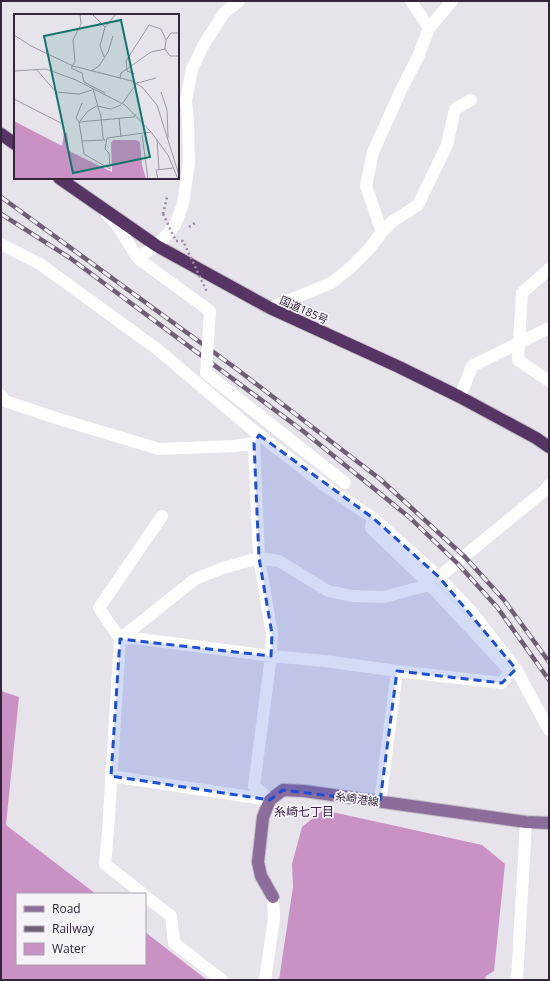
<svg xmlns="http://www.w3.org/2000/svg" width="550" height="981" font-family="'Open Sans','Noto Sans JP',sans-serif">
<style>
.water{fill:#c991c4}
.lines{fill:none;stroke-linecap:round;stroke-linejoin:round}
.major-casing{stroke:#c2bec4;stroke-width:14}
.highway-casing{stroke:#c2bec4;stroke-width:14}
.path{stroke:#9d87ab;stroke-width:2.5;stroke-dasharray:2 3;stroke-linecap:butt}
.minor{stroke:#fff;stroke-width:12}
.major{stroke:#8c6c9b;stroke-width:12}
.highway{stroke:#563463;stroke-width:12}
.rail-casing{stroke:#6e5f75;stroke-width:4.5}
.rail{stroke:#f5f3f8;stroke-width:3;stroke-dasharray:9;stroke-linecap:butt}
.path-bridge{stroke:#9d87ab;stroke-width:2.5;stroke-dasharray:2 3;stroke-linecap:butt}
.minor-bridge{stroke:#fff;stroke-width:12}
.marked{fill:#1d4ed8;fill-opacity:0.2;stroke:#1d4ed8;stroke-width:3;stroke-dasharray:8 5;stroke-linejoin:round}
.labels{text-anchor:middle;stroke-width:3.5;stroke-linejoin:round;paint-order:stroke}
.street-label{font-size:11px;fill:#33253a;stroke:#f5f3f8}
.neighbourhood-label{font-size:12px;fill:#3e234a;stroke:#f5f3f8}
.inset-road{fill:none;stroke:#9f97a4;stroke-width:1}
.view{fill:#0f766e;fill-opacity:0.15;stroke:#0f766e;stroke-width:2}
.inset-edge{fill:none;stroke:#33253a;stroke-width:2}
</style>
<rect width="100%" height="100%" fill="#e7e3eb"/>
<path class="water" d="M1 691 19 697 6 825 96 894H17V964H145V932L207 980H1Z
M323 810 482 845 505 864 494 971 486 976 485 980H279L293 887 292 864 302 827Z"/>
<g class="lines">
<defs>
<path id="major" d="M273 897 261 876 258 862 263 817 270 800 283 790 304 791 526 822 549 823"/>
<path id="highway" d="M1 134 15 144
M59 178 157 246 270 308 399 367 460 397 536 438 549 447"/>
</defs>
<use href="#major" class="major-casing"/>
<use href="#highway" class="highway-casing"/>
<path class="path" d="M163 214 167 197
M189 227 195 223"/>
<path class="minor" d="M429 28 452 1
M107 214 117 225 137 257
M382 232 366 186 373 152 402 88 418 57 429 28 411 1
M1 244 40 264 157 349 253 430 324 485 373 518 439 577 471 611 516 669 549 730
M140 260 137 257 157 246 175 225 183 204 189 163 188 120 186 101 192 69 203 46 224 13 239 1
M549 269 522 293 518 360 549 381
M270 308 331 283 349 269 369 249 382 232 393 221 418 205 447 145 455 109 471 100
M1 395 5 401 59 419 159 449 235 446 254 443
M460 397 472 366 549 328
M259 435 254 443 259 558 272 634 271 656 254 786 270 800
M373 518 371 528 428 583 509 670
M439 577 544 491 549 485
M120 639 133 638 271 656 325 661 397 671 502 683 510 672 516 669
M120 639 195 579 223 568 259 558 279 561 328 591 352 596 384 597 425 586 428 583
M111 776 270 800
M380 802 397 671
M143 894 105 864 108 832 120 639 99 608 162 516
M145 896 171 916 174 943 222 980
M265 980 274 919 273 897
M517 980 526 822"/>
<use href="#major" class="major"/>
<use href="#highway" class="highway"/>
<defs>
<path id="rail" d="M1 197 238 370 380 479 465 557 504 600 549 662
M1 214 70 258 303 431 409 517 457 563 497 607 549 680"/>
</defs>
<use href="#rail" class="rail-casing"/>
<use href="#rail" class="rail"/>
<path class="path-bridge" d="M163 214 176 241H183L207 292"/>
<path class="minor-bridge" d="M140 260 210 311 206 373 345 483"/>
</g>
<path class="marked" d="M259 435 373 518 439 577 516 669 502 683 397 671 380 802 283 790 270 800 111 776 120 639 271 656 272 634 259 558 254 443Z"/>
<g class="labels">
<g class="street-label">
<text transform="translate(304 310) rotate(24)" y="4">国道185号</text>
<text transform="translate(357 799) rotate(8)" y="4">糸崎港線</text>
</g>
<g class="neighbourhood-label">
<text x="304" y="816">糸崎七丁目</text>
</g>
</g>
<g transform="translate(14 14)">
<rect width="165" height="165" fill="#e7e3eb"/>
<path d="M0 107 48 132 50 119H53L55 137 98 158 97 129 99 126H122L126 128 128 151 132 165H0Z" fill="#c991c4"/>
<path class="inset-road" d="M66 0 67 10 59 26 61 48 57 54 68 59 70 68 91 79M78 0 91 13 86 32 90 43M91 13 102 0M0 21 17 32 59 52 118 67 128 73 143 91 165 161M151 35 152 26 157 19H165M22 55 42 78 65 80 78 76M0 57 32 55 62 66 111 91 137 118M77 57 85 52 94 38 99 22M121 60 113 57 112 47 135 11 147 15 152 26M106 64 107 59 137 38 151 35 156 42H165M147 78 153 96 154 124M0 85 47 109M68 89 62 104 65 108 70 140 96 155 95 139M108 90 123 69 142 64M105 104 107 123M66 107 74 97 83 92 97 95 107 91M65 108 120 103 122 100M128 121 134 165M143 125 145 156M68 127 91 126 89 124 87 103 79 75M95 139 91 135 93 124 137 118 154 141 164 165M144 165 142 156 159 154"/>
<path class="view" d="M107 6 136 143 59 159 30 22Z"/>
<rect width="165" height="165" class="inset-edge"/>
</g>
<rect width="550" height="981" fill="none" stroke="#33253a" stroke-width="4"/>
<rect x="16" y="893" width="130" height="72" fill="#f5f3f8" stroke="#a7a1ac"/>
<rect x="24" y="906" width="20" height="6" fill="#8c6c9b" stroke="#a7a1ac"/>
<text x="52" y="913" font-size="12" fill="#33253a">Road</text>
<rect x="24" y="926" width="20" height="6" fill="#6e5f75" stroke="#a7a1ac"/>
<text x="52" y="933" font-size="12" fill="#33253a">Railway</text>
<rect x="24" y="943" width="20" height="12" fill="#c991c4" stroke="#a7a1ac"/>
<text x="52" y="953" font-size="12" fill="#33253a">Water</text>
</svg>
